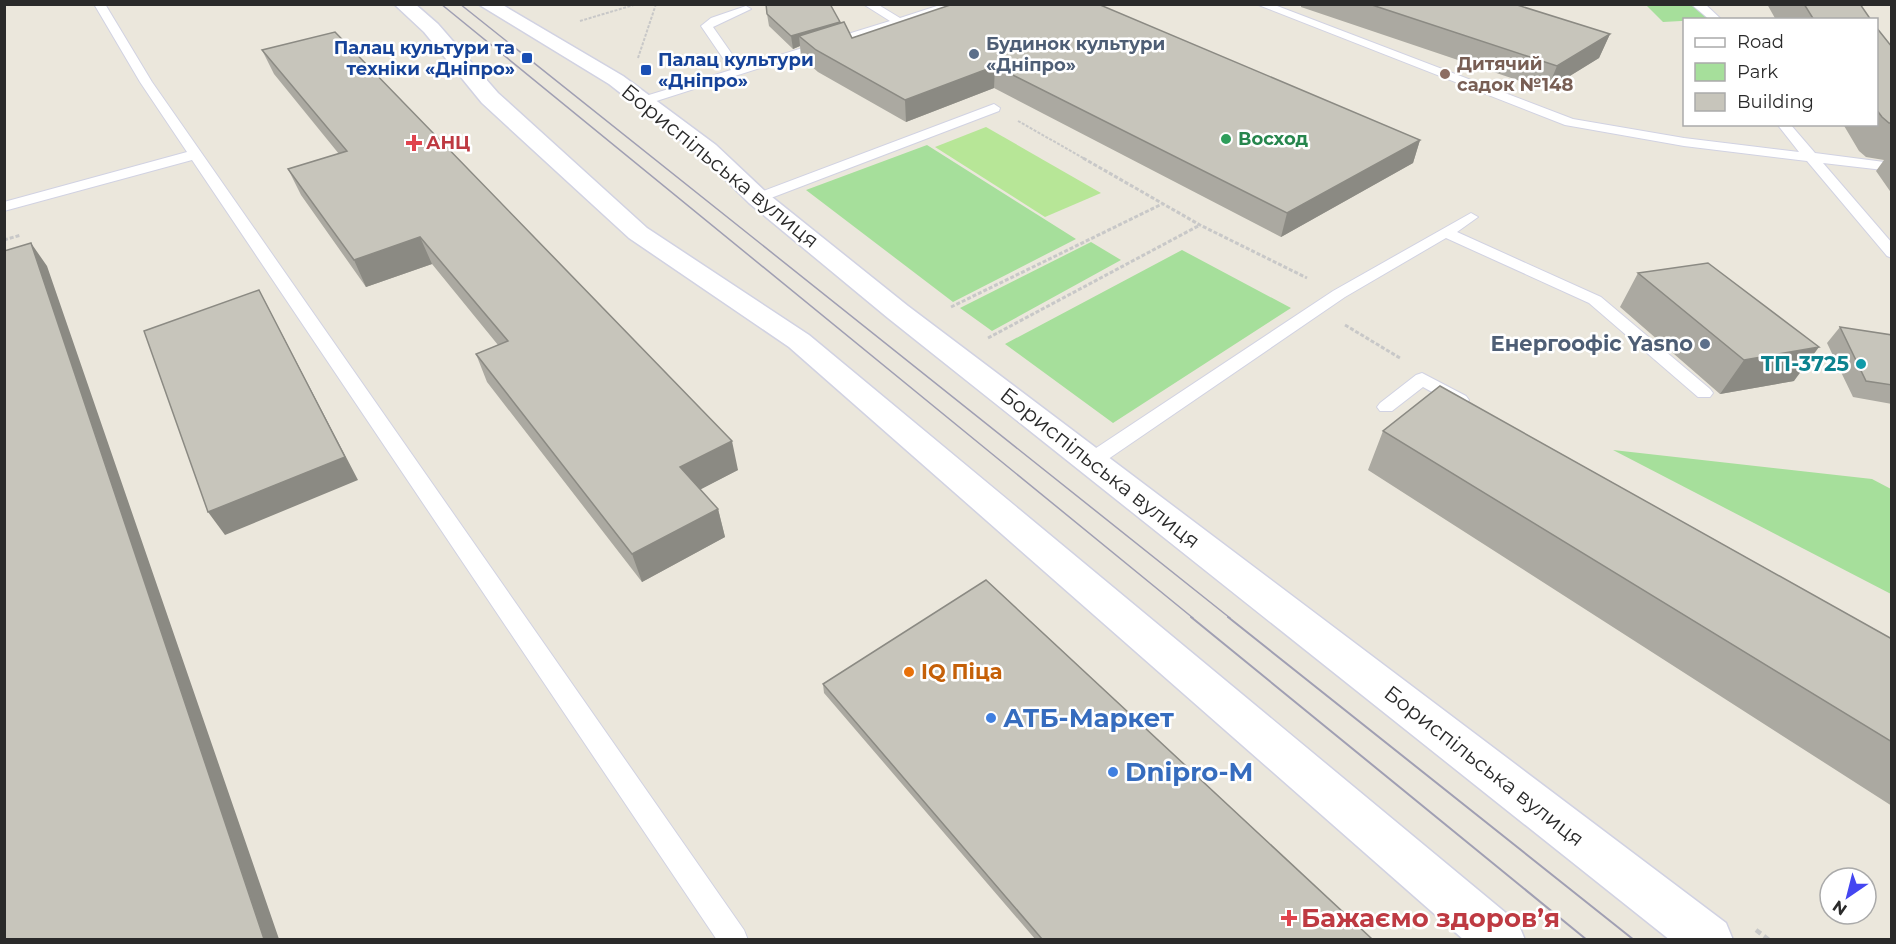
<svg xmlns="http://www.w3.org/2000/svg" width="1896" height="944" font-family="Montserrat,sans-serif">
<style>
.green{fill:#a6df9b}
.pitch{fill:#b7e697}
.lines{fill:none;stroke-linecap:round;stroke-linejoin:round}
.lane-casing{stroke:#d1d2e2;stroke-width:2}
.secondary-casing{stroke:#d1d2e2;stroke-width:3}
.path-far2{stroke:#c8c8c8;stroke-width:2;stroke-dasharray:3 1.5;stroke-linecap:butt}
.path-far1{stroke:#c8c8c8;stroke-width:3;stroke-dasharray:4 2;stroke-linecap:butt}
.path{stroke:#c8c8c8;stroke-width:4.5;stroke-dasharray:6 4;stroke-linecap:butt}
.lane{fill:#fff;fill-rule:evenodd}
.secondary{fill:#fff;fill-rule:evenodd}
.tram-far1{stroke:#a09fb3;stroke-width:1.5}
.tram{stroke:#a09fb3;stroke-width:2}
.wall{fill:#aba9a1}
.shaded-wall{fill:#8b8a83}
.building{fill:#c7c5bb;stroke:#8b8a83;stroke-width:1.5}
.service-dot{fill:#5c6f8a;stroke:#fff;stroke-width:2}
.transit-dot{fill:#1a4fb4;stroke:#fff;stroke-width:2}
.education-dot{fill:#8d6e63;stroke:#fff;stroke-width:2}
.leisure-dot{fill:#2e9e5b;stroke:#fff;stroke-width:2}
.health-dot{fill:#e0444e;stroke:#fff;stroke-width:2}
.culture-dot{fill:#0f9aa8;stroke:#fff;stroke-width:2}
.food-dot{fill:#e8710a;stroke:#fff;stroke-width:2}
.shop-dot{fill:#3f7fe0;stroke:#fff;stroke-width:2}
.labels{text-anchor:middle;stroke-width:5;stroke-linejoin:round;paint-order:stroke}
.far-service-label{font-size:18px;font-weight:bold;fill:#4e5e75;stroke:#fff;text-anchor:start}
.far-transit-label{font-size:18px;font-weight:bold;fill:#164399;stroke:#fff;text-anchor:end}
.far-education-label{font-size:18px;font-weight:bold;fill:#785e54;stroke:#fff;text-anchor:start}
.far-leisure-label{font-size:18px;font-weight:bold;fill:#27864d;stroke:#fff;text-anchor:start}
.far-health-label{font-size:18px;font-weight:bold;fill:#be3a42;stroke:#fff;text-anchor:start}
.street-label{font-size:21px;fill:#2a2a2a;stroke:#fff}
.service-label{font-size:21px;font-weight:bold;fill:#4e5e75;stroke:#fff;text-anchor:end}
.culture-label{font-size:21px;font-weight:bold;fill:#0d838f;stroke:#fff;text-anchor:end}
.food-label{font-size:21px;font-weight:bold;fill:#c56008;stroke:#fff;text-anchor:start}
.near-shop-label{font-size:26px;font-weight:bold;fill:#366cbe;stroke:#fff;text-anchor:start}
.near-health-label{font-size:26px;font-weight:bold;fill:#be3a42;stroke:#fff;text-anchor:start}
</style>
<rect width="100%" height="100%" fill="#ebe7dc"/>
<path class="green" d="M1646 5H1696L1717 19 1663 22Z
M927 145 1076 239 953 302 806 190Z
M1091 242 1121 260 992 331 960 308Z
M1182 250 1291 308 1113 423 1005 344Z
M1613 450 1872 479 1891 489V594Z"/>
<path class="pitch" d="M986 127 1101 193 1045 217 935 147Z"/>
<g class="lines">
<defs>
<path id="lane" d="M94 4H105L152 82 744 930 748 940H717L192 160 4 211V202L187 152 140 82Z
M863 4H877L900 18 943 4H961L647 104 643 105 637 101 639 98 731 70 701 26 711 18 746 6 751 9 713 27 741 67 890 21Z
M1256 4H1272L1573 119 1684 138 1799 152 1777 124H1790L1815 153 1892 163V171L1823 163 1892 243V258L1887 256 1807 161 1684 146 1565 125Z
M1691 4H1705L1722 20H1710Z
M994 104 1000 108 999 111 763 201 758 202 751 198 753 195Z
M1471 213 1478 217 1457 232 1601 297 1710 389 1713 393 1710 397H1698L1589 303 1446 238 1345 297 1098 466 1091 468 1084 466 1081 461 1084 456 1333 291Z
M1422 373 1466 396 1469 400 1466 404H1454L1423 387 1392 411H1380L1377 407 1380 403 1416 375Z"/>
<path id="secondary" d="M394 4H415L438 24 498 93 647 228 809 335 1518 923 1525 940H1464L789 347 629 238 482 103 424 32Z
M478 4H501L623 76 716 145 767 193 908 306 1726 923 1733 940H1670L888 318 749 203 700 155 609 84Z"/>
</defs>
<use href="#lane" class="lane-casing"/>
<use href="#secondary" class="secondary-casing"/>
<path class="path-far2" d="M580 21 637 4
M638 58 656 4
M1018 121 1085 159"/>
<path class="path-far1" d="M1083 158 1200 225 1307 278
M4 240 21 235
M951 307 1162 204
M1345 325 1400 358
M988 338 1200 225"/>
<path class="path" d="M1756 930 1769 940"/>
<use href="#lane" class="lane"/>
<use href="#secondary" class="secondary"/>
<path class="tram-far1" d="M441 4 1193 618
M460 4 1230 618"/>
<path class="tram" d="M1191 617 1587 940
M1228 617 1634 940"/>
</g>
<path class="wall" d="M1301 4H1514L1610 34 1599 58 1547 90 1301 7Z
M1767 4H1804L1871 20H1776Z
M767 14 840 24 852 38 1420 140 1413 163 1281 237 994 88 906 122 818 72 801 57 800 46 793 49 769 26Z
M1876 27 1892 47V194L1876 171 1884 160 1866 157 1859 151 1843 124H1876Z
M262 50 738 470 700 489 718 509 725 537 642 582 487 382 476 354 498 345 432 264 366 287 301 195 288 169 339 154 274 74Z
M1638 273 1794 381 1720 394 1620 307Z
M1840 327 1892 335V404L1853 397 1827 343Z
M1383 431 1892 639V806L1368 470Z
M823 684 1372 939H1035L824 693Z"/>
<path class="shaded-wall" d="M840 22V34L799 36 800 46 793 49 791 36Z
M1610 34 1599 58 1547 90 1557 66Z
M995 66 994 88 906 122 905 100Z
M1420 140 1413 163 1281 237 1287 213Z
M420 237 432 264 366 287 354 260Z
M31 243 47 266 279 939H264Z
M259 290 358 480 225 535 208 512Z
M1819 347 1794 381 1720 394 1744 360Z
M732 441 738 470 688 496 680 467Z
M718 509 725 537 642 582 632 554Z"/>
<path class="building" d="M766 4H830L840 22 791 36 767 14Z
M953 4H1098L1420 140 1287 213 995 66 905 100 816 50 799 36 844 22 852 38Z
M1369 4H1514L1610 34 1557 66Z
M1804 4H1860L1871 20H1814Z
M1876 27 1892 47V123H1889L1882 117 1876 109Z
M335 32 732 441 680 467 718 509 632 554 476 354 508 341 420 237 354 260 288 169 347 151 262 50Z
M31 243 264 939H4V251Z
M1708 263 1819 347 1744 360 1638 273Z
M259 290 345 457 208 512 144 331Z
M1840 327 1892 335V385L1866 381Z
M1440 386 1892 639V742L1383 431Z
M986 580 1372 939H1042L823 684Z"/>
<g class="service-dot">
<circle cx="974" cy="54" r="6"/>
<circle cx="1705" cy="344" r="6"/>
</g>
<g class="transit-dot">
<rect x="521" y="52" width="12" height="12" rx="3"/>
<rect x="640" y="64" width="12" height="12" rx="3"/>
</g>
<circle class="education-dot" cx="1445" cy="74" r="6"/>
<circle class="leisure-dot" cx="1226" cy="139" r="6"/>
<g class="health-dot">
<path d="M411 134h6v6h6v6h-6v6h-6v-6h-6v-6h6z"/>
<path d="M1286 909h6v6h6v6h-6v6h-6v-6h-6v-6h6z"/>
</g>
<circle class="culture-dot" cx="1861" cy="364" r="6"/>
<circle class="food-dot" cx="909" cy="672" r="6"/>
<g class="shop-dot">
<circle cx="991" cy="718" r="6"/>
<circle cx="1113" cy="772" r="6"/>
</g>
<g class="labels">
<g class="far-service-label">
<text x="986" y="50">Будинок культури<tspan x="986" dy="21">«Дніпро»</tspan></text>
</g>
<g class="far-transit-label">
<text x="515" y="54">Палац культури та<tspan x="515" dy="21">техніки «Дніпро»</tspan></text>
<text x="658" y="66" text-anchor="start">Палац культури<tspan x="658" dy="21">«Дніпро»</tspan></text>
</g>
<g class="far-education-label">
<text x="1457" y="70">Дитячий<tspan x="1457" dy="21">садок №148</tspan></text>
</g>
<g class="far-leisure-label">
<text x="1238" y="145">Восход</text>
</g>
<g class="far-health-label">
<text x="426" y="149">АНЦ</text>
</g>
<g class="street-label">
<text transform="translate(720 166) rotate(39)" y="7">Бориспільська вулиця</text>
<text transform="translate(1100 468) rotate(38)" y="7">Бориспільська вулиця</text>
<text transform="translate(1484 766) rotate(38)" y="7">Бориспільська вулиця</text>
</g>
<g class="service-label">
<text x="1693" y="351">Енергоофіс Yasno</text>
</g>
<g class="culture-label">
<text x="1849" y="371">ТП-3725</text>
</g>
<g class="food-label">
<text x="921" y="679">IQ Піца</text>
</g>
<g class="near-shop-label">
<text x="1003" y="727">АТБ-Маркет</text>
<text x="1125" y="781">Dnipro-M</text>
</g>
<g class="near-health-label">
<text x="1301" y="927">Бажаємо здоровʼя</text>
</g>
</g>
<rect width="1896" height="944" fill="none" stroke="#2a2a2a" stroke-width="12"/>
<rect x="1683" y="18" width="195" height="108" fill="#ffffff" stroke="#aaaaaa" stroke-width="1.5"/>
<rect x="1695" y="38" width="30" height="9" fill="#ffffff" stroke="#aaaaaa" stroke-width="1.5"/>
<text x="1737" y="48" font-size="18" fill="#2a2a2a">Road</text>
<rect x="1695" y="63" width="30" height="18" fill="#a6df9b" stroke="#aaaaaa" stroke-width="1.5"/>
<text x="1737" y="78" font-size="18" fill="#2a2a2a">Park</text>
<rect x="1695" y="93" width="30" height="18" fill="#c7c5bb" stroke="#aaaaaa" stroke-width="1.5"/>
<text x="1737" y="108" font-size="18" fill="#2a2a2a">Building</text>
<g transform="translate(1848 896) rotate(215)"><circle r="28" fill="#ffffff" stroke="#aaaaaa" stroke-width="1.5"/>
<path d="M0-4.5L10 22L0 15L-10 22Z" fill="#4446f1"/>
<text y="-9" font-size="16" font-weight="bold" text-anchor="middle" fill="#2a2a2a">N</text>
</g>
</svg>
